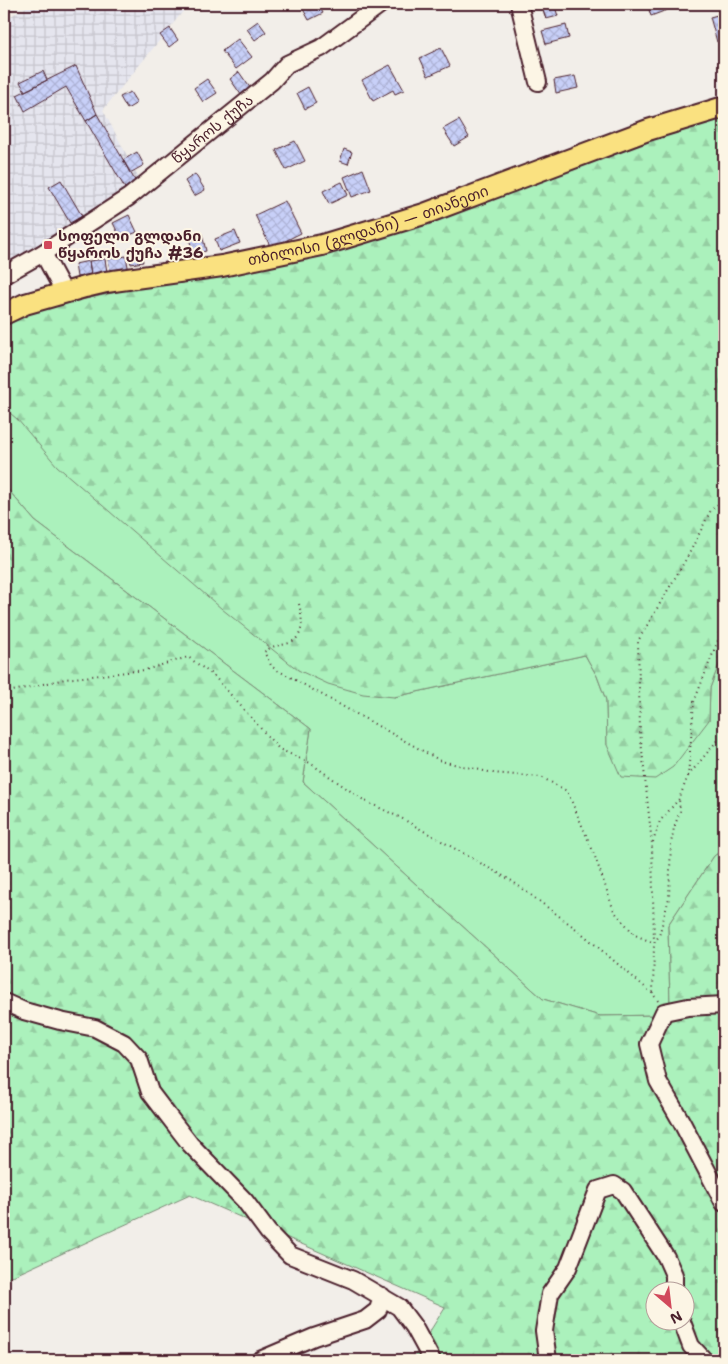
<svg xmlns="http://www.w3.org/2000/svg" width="728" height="1364" font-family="'Shantell Sans','Noto Sans Georgian',sans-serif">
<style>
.industrial{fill:url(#industrial-grid)}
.grass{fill:#abf1bc;stroke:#7a8874}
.forest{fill:url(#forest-firs);stroke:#7a8874;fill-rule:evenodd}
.building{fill:url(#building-cross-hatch);stroke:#4a1f2b}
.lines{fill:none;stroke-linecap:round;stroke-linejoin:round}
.minor-casing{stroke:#4a1f2b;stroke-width:20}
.major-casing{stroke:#4a1f2b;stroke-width:24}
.path{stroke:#4a1f2b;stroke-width:2;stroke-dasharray:1 4;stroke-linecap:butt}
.minor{stroke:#fcf5e5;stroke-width:16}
.major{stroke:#fae180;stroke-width:20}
.poi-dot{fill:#d1495b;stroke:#fcf5e5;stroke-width:2}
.labels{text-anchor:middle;stroke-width:4;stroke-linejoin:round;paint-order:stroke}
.street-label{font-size:15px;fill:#4a1f2b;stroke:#fcf5e5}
.poi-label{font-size:15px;font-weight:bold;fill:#4a1f2b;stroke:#fcf5e5;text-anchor:start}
</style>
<defs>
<pattern id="industrial-grid" width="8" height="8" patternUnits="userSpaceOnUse" patternTransform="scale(1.25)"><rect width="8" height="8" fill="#e5e5ee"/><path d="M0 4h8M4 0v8" fill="none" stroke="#c6c4cc"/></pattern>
<pattern id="forest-firs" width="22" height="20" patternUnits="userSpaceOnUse" patternTransform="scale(1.25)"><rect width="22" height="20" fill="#abf1bc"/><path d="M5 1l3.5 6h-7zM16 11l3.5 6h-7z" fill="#95cea2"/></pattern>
<pattern id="building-cross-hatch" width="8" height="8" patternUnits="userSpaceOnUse" patternTransform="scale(1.25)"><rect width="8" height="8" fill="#c8d0f8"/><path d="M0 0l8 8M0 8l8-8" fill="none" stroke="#adb2d5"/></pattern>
</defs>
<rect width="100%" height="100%" fill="#f2eee9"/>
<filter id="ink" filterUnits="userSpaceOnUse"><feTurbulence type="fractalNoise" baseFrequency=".02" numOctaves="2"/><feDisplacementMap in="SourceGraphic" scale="10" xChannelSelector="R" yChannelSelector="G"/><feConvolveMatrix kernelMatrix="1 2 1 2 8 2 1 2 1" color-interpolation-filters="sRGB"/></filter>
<g filter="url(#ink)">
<path class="industrial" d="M32 4H189L103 110 142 184 4 282V20Z"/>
<path class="grass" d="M4 408 394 697 585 655 597 676 606 700 607 745 709 720 710 688 724 651V849L714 856 668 925 670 1004 724 999V1014L600 1016 543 999 303 782 311 729 35 521 4 485Z"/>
<path class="forest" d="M724 115V651L710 688 709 720 673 767 655 779 621 777 607 745 606 700 597 676 585 655 394 697 363 694 328 684 298 670 222 609 57 466 17 419 4 408V324L33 311 121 291 273 261 655 135Z
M4 485 35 521 311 729 303 782 543 999 600 1016 724 1014V1360H412L445 1307 190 1195 4 1280ZM656 1292H686V1322H656Z
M724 849V999L670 1004 668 925 714 856Z"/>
<path class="building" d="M314 4H318L323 13 309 20 303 9Z
M552 4H554L558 16 546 19 542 7Z
M647 4H670L672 8 651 16Z
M721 14 724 24V40L717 42 710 17Z
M258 21 266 32 255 40 247 29Z
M566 25 569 38 546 44 542 31Z
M170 28 178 40 169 47 160 35Z
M238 39 252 57 236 69 222 51Z
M441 48 450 66 428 76 420 58Z
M390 65 404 90 395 94 393 90 373 101 362 80Z
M76 66 97 114 86 121 66 87 25 111 17 95Z
M43 71 47 80 25 91 20 82Z
M239 72 253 92 244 99 230 79Z
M575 76 578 88 556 93 554 80Z
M207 79 217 93 203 102 194 88Z
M308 87 316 103 305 109 297 93Z
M4 90 11 104 4 107Z
M130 92 137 103 127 109 120 97Z
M97 114 137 184 126 190 86 121Z
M459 120 469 137 454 146 443 129Z
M295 141 305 161 286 170 276 150Z
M344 149 352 152 348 164 340 161Z
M137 152 144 165 130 173 123 160Z
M363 169 371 190 352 197 344 177Z
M195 174 205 190 194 196 185 181Z
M61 180 82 216 70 223 49 187Z
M342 182 348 195 329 204 323 191Z
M285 201 301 233 271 248 255 215Z
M129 215 137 232 121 239 113 223Z
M235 231 240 243 219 251 215 239Z
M202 234 206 251 193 254 189 237Z
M140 248 143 262 131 264 128 250Z
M4 249 11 262 4 266Z
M126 256 129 272 111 275 108 259Z
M105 259 107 272 91 275 89 261Z
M89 261 91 275 77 277 75 264Z"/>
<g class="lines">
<defs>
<g id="minor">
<path d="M519 4 538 82"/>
<path d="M43 253 64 292"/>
<path id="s1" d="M4 275 43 253 129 197 272 81 287 64 321 48 381 4"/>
<path d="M4 1002 24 1011 60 1021 95 1028 124 1043 139 1059 150 1092 166 1113 190 1144 245 1201 268 1232 290 1255 353 1280 399 1307 414 1327 432 1360"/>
<path d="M724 1005 688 1007 664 1012 649 1044 658 1081 681 1121 724 1203"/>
<path d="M682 1322 691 1346 704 1360"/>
<path d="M260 1360 314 1337 365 1320 378 1310 382 1296"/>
<path d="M548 1360 544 1331 550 1294 568 1268 598 1190 614 1185 623 1191 666 1257 674 1275V1292"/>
</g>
<g id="major">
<path id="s2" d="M4 314 25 304 85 287 106 282 222 266 322 245 424 214 648 130 724 107"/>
</g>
</defs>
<use href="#minor" class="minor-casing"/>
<use href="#major" class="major-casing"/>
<path class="path" d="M4 8 14 4
M299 604C302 617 306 637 289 643 277 647 276 643 264 652L272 667 441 761 493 773 541 777 567 791 593 851 614 911 635 935 654 943 659 936 669 898 671 843 674 828 680 811 679 799
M4 693 65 679 145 670 188 657 214 676 279 749 310 763 365 801 401 818 512 881 579 931 653 994
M688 776 716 742 724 737
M653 842 660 821 679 799 688 776 694 702 724 625
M658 1001 653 994 654 943 652 844 640 731 638 641 689 554 711 510 724 499
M4 1360H5"/>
<use href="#minor" class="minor"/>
<use href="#major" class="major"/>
</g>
</g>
<rect class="poi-dot" x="43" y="240" width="10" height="10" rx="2.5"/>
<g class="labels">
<g class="street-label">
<text dy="5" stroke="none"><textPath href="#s1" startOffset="255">წყაროს ქუჩა</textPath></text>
<text dy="5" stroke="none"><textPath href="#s2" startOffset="376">თბილისი (გლდანი) — თიანეთი</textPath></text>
</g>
<g class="poi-label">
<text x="58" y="241">სოფელი გლდანი<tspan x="58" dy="17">წყაროს ქუჩა #36</tspan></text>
</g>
</g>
<rect width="728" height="1364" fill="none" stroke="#fcf5e5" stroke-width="20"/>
<rect x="10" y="10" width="708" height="1344" fill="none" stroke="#4a1f2b" stroke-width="2" filter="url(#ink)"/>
<g transform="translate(670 1306) rotate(152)"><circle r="24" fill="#fcf5e5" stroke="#b59f9b"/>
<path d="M0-4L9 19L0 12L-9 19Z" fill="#d1495b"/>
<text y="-8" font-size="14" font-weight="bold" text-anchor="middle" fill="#4a1f2b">N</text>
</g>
</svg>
